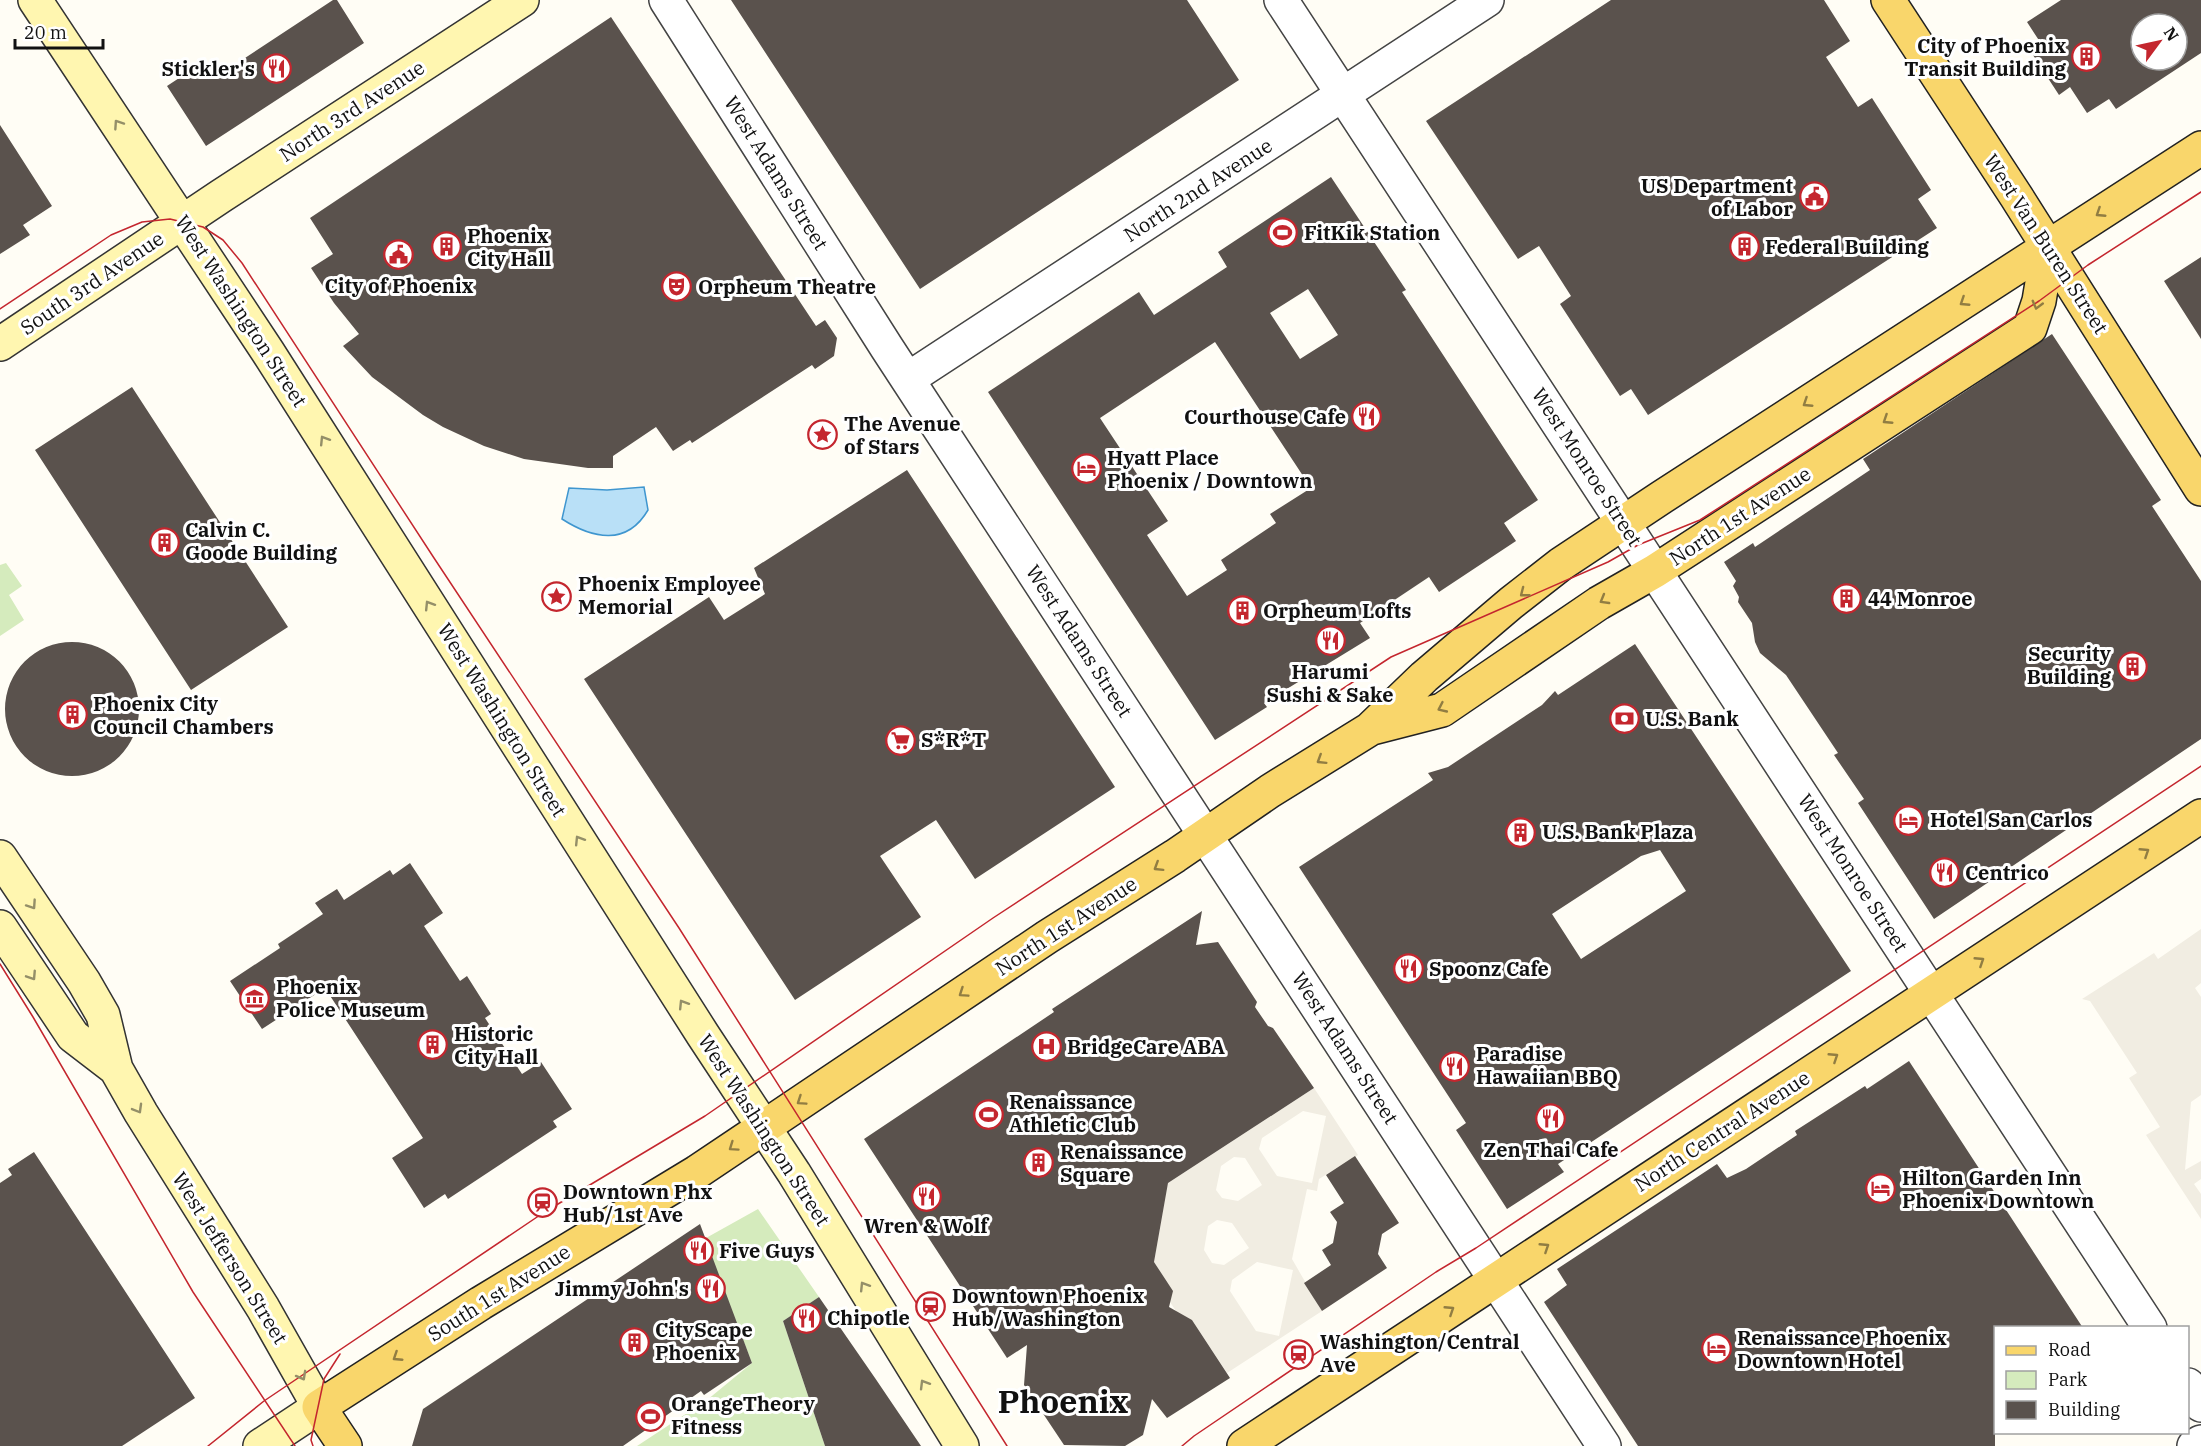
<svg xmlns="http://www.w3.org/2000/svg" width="2201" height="1446" font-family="'IBM Plex Serif',serif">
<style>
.green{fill:#d5ebbd}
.plaza{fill:#f1ede2;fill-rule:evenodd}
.water{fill:#b9e0f7;stroke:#3f96cf;stroke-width:1.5}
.building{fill:#5a524d;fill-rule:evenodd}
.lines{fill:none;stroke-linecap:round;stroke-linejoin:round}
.street-casing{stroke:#444;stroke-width:36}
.secondary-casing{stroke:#333;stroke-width:36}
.primary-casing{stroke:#222;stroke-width:36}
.street{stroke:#fff;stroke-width:33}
.secondary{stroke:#fff6b0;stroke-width:33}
.primary{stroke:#f9d66b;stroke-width:33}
.tram{stroke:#c4262e;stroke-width:1.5}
.oneway{stroke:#948f68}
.oneway2{stroke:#917d42}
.labels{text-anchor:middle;stroke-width:6;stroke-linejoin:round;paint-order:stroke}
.poi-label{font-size:20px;font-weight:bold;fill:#111;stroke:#fff;text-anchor:start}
.street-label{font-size:20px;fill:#111;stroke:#fff}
.town-label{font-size:32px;font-weight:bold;fill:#111;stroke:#fff}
</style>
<rect width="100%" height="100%" fill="#fffdf5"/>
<path class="green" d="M6 563 22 586 9 595 24 620 0 636V565Z
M758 1209 819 1297 783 1321 825 1446H637L707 1400 752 1363 713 1263 706 1238Z"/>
<path class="plaza" d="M2201 929V983L2195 988 2201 997V1095L2191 1102 2185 1170 2201 1161V1179L2194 1184 2201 1194V1219L2146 1135 2160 1127 2129 1078 2137 1073 2090 1001 2082 999 2154 953 2158 959Z
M1314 1088 1358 1155 1319 1179 1317 1191 1307 1189 1292 1259 1322 1311 1227 1373 1192 1320 1186 1317 1183 1322 1170 1302 1172 1291 1154 1262 1168 1183ZM1303 1111 1326 1116 1312 1183 1277 1176 1259 1149 1262 1138ZM1234 1157 1245 1158 1262 1185 1238 1201 1222 1198 1216 1190 1221 1166ZM1217 1220 1232 1223 1249 1248 1224 1265 1212 1263 1204 1250 1208 1226ZM1257 1262 1293 1270 1279 1336 1256 1331 1230 1291 1232 1280Z"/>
<path class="water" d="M644 487 648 510C627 546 593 539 562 519L569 488 607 490Z"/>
<path class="building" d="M333 0H337L364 43 206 146 167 86 205 61 216 77Z
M731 0H1187L1239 80 920 289Z
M1611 0H1824L1850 41 1826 57 1858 107 1872 98 1931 190 1918 199 1937 228 1648 415 1631 389 1620 396 1560 304 1571 296 1539 246 1518 259 1426 121Z
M2061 0H2201V53L2116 109 2109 99 2087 113 2070 87 2059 95 2031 52 2042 45 2027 22ZM2141 24H2177V60H2141Z
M611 17 816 326 825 320 837 338 834 356 815 369 812 365 692 443 690 440 673 451 656 427 613 456V468H588L524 459 484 446 443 427 423 415 372 377 343 346 359 334 334 303 311 268 333 254 310 218Z
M0 125 52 206 23 225 30 235 0 254Z
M1331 177 1406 290 1402 292 1538 500 1504 523 1516 541 1439 592 1429 577 1360 623 1370 638 1264 703 1267 707 1215 740 988 392 1139 292 1154 315 1227 267 1218 252ZM1308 289 1338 335 1300 359 1270 313ZM1215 342 1311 488 1270 514 1276 523 1221 560 1227 570 1187 596 1147 535 1168 521 1100 418Z
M2201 257V339L2164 281Z
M2052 334 2161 500 2152 506 2201 581V739L1934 919 1858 803 1864 799 1834 755 1838 753 1786 675 1760 653 1755 642 1752 623 1738 602 1739 597 1733 586 1736 581 1724 562 1753 543 1755 547 1870 470 1863 459Z
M132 387 288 627 191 690 35 450Z
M907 470 1115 787 975 879 936 820 880 856 921 917 795 1000 584 679 709 597 724 620 765 594 754 568Z
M5 709a67 67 0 1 1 134 0a67 67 0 1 1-134 0Z
M1635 644 1851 971 1558 1164 1564 1172 1507 1209 1456 1130 1466 1123 1299 867 1433 780 1428 773 1448 767 1542 705 1555 691 1558 695ZM1660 850 1686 891 1581 959 1552 914 1641 856Z
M410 863 443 913 424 926 460 981 467 976 491 1014 485 1018 522 1074 541 1062 572 1109 553 1121 557 1127 448 1199 445 1194 424 1208 392 1158 423 1138 325 988 262 1029 230 981 280 948 278 944 323 914 315 903 337 889 344 900 390 870 393 875Z
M1202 911 1196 945 1218 942 1257 1002 1255 1007 1268 1026 1273 1028 1314 1088 1168 1183 1154 1262 1173 1291 1169 1307 1192 1320 1230 1378 1167 1418 1152 1399 1143 1435 1125 1446 1064 1445 1024 1385 1027 1345 1007 1358 864 1139 1054 1012 1052 1009Z
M1909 1061 2083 1328H1995V1446H1638L1544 1302 1567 1285 1557 1269 1717 1164 1727 1178 1746 1169 1797 1135 1795 1131 1865 1086 1867 1089Z
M34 1152 195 1398 122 1446H0V1183L12 1175 8 1169Z
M1355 1156 1399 1223 1382 1234 1378 1254 1387 1268 1322 1311 1304 1283 1331 1265 1322 1250 1333 1243 1337 1222 1330 1212 1344 1203 1326 1175Z
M700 1224 752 1363 704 1395 701 1391 623 1446H412L423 1409Z
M819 1297 875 1378 921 1446H825L783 1321Z"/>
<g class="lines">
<defs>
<path id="street" d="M666 0 887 348 1604 1446
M1281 0 2150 1328
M908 379 1487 0
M2188 1385 2201 1405
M2194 1446 2201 1442"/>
<path id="secondary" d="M35 0 268 352 703 1035 794 1173 962 1446
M0 344 221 196 522 0
M0 857 84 982 103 1015 116 1069 141 1113 263 1308 319 1407 260 1446
M0 927 73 1036 116 1069"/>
<path id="primary" d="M1888 0 2016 196 2201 489
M1372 728 1442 710 1599 603 1655 571 2030 328 2039 301 2048 247
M345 1446 319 1407 481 1303 697 1172 1047 937 1175 856 1270 791 1370 729 1424 677 1511 603 1561 564 1662 497 2201 148
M1244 1446 2201 816"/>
</defs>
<use href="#street" class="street-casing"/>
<use href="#secondary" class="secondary-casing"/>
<use href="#primary" class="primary-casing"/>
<use href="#street" class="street"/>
<use href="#secondary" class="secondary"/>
<use href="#primary" class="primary"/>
<path class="tram" d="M0 309 111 235 142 222 170 219 203 227 223 240 242 263 434 558 679 928 1007 1446
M0 964 33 1017 193 1292 295 1446
M208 1446 264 1401 543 1213 705 1116 993 918 1391 657 1608 562 1638 545 1700 520 2039 301 2088 265 2201 192
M313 1446 311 1440 324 1379 340 1354
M1182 1446 1194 1436 1436 1272 1476 1248 2201 766"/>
</g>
<defs><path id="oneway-chevron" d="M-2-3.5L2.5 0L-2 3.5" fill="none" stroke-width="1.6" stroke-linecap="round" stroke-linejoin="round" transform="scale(1.5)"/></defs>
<g class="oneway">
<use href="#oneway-chevron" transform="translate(118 124) rotate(-124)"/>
<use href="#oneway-chevron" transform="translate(324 440) rotate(-122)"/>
<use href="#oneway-chevron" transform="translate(429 605) rotate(-122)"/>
<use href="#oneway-chevron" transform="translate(579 840) rotate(-122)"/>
<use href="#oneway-chevron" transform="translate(32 905) rotate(56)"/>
<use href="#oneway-chevron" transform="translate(32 976) rotate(57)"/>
<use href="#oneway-chevron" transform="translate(683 1004) rotate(-122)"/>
<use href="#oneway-chevron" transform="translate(138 1109) rotate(60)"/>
<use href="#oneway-chevron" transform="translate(864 1286) rotate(-122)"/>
<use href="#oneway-chevron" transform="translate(302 1376) rotate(61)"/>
<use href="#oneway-chevron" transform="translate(924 1384) rotate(-121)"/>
</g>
<g class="oneway2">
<use href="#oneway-chevron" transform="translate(2100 213) rotate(147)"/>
<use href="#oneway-chevron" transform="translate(1964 302) rotate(147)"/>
<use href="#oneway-chevron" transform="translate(2037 305) rotate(105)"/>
<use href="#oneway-chevron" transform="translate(1807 403) rotate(147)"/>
<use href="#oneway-chevron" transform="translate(1887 420) rotate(147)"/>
<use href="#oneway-chevron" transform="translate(1524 593) rotate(142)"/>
<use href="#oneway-chevron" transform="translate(1604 600) rotate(150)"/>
<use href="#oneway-chevron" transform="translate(1442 708) rotate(155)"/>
<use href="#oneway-chevron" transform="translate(1321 760) rotate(148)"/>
<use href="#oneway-chevron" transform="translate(2145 852) rotate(-33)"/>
<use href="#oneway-chevron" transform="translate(1158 867) rotate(148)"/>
<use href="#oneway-chevron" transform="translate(1980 961) rotate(-33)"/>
<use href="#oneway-chevron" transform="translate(963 993) rotate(146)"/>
<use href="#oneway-chevron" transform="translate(1834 1057) rotate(-33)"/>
<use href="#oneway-chevron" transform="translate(801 1101) rotate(146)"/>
<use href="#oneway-chevron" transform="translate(733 1147) rotate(145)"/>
<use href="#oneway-chevron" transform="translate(1545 1247) rotate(-33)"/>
<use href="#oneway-chevron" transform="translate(1450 1310) rotate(-33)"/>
<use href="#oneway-chevron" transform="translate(397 1357) rotate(147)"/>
</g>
<defs>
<symbol id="building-ring" viewBox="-11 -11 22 22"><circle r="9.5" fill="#fff" stroke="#c4262e" stroke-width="1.5"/><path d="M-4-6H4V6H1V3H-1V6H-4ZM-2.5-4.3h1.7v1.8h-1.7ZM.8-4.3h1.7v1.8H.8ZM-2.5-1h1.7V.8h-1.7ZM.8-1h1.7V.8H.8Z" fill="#c4262e"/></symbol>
<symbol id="restaurant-ring" viewBox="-11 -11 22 22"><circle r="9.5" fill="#fff" stroke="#c4262e" stroke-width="1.5"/><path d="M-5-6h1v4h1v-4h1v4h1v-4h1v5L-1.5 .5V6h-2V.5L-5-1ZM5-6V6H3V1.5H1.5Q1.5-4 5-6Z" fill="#c4262e"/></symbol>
<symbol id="civic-ring" viewBox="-11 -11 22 22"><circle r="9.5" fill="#fff" stroke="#c4262e" stroke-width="1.5"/><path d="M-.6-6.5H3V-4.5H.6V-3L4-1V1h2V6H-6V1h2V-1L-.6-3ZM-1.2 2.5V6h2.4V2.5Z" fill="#c4262e"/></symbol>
<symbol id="stadium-ring" viewBox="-11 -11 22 22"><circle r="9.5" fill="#fff" stroke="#c4262e" stroke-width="1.5"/><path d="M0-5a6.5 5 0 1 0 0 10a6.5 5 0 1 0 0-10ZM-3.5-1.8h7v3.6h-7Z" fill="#c4262e"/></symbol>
<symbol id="theatre-ring" viewBox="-11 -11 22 22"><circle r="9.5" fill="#fff" stroke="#c4262e" stroke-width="1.5"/><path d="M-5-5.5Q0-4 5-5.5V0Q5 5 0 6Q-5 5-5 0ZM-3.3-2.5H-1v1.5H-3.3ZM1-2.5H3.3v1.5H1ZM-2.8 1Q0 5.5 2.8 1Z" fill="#c4262e"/></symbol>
<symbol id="sight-ring" viewBox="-11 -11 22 22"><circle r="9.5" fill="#fff" stroke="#c4262e" stroke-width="1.5"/><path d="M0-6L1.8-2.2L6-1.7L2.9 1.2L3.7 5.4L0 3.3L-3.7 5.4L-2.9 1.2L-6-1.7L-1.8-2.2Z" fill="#c4262e"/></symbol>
<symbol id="hotel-ring" viewBox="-11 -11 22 22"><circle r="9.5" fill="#fff" stroke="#c4262e" stroke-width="1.5"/><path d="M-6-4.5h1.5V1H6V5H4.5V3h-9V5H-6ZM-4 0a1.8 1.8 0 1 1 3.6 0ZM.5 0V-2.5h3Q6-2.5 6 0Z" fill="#c4262e"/></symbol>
<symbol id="bank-ring" viewBox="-11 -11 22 22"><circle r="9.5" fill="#fff" stroke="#c4262e" stroke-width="1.5"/><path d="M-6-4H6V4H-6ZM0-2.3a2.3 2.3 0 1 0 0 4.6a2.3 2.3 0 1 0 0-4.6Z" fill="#c4262e"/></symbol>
<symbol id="supermarket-ring" viewBox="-11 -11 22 22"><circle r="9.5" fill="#fff" stroke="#c4262e" stroke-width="1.5"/><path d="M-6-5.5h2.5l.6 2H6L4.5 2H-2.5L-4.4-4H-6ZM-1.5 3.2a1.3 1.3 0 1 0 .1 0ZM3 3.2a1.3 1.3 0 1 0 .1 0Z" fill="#c4262e"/></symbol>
<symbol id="museum-ring" viewBox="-11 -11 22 22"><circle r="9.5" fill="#fff" stroke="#c4262e" stroke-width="1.5"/><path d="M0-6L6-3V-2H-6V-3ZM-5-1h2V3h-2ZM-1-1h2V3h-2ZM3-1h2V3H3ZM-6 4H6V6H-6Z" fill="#c4262e"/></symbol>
<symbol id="hospital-ring" viewBox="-11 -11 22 22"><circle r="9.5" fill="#fff" stroke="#c4262e" stroke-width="1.5"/><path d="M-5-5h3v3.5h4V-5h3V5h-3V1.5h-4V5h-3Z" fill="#c4262e"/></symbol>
<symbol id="station-ring" viewBox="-11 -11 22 22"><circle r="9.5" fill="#fff" stroke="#c4262e" stroke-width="1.5"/><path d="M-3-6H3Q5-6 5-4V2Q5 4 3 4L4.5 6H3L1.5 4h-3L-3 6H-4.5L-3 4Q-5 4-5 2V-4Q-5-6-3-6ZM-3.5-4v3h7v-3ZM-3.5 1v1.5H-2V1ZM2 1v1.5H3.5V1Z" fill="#c4262e"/></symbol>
</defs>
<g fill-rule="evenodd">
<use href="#building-ring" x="2070" y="40" width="33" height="33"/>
<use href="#restaurant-ring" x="260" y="52" width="33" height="33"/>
<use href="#civic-ring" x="1798" y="180" width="33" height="33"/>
<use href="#stadium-ring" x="1266" y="216" width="33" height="33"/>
<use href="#building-ring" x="430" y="230" width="33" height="33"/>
<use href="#building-ring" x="1728" y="230" width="33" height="33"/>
<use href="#civic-ring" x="382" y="238" width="33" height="33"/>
<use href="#theatre-ring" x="660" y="270" width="33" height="33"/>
<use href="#restaurant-ring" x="1350" y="400" width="33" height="33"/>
<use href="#sight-ring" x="806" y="418" width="33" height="33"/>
<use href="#hotel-ring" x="1070" y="452" width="33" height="33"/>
<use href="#building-ring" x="148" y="526" width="33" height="33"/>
<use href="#sight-ring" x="540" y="580" width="33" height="33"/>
<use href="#building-ring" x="1830" y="582" width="33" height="33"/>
<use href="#building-ring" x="1226" y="594" width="33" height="33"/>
<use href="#restaurant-ring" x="1314" y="624" width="33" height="33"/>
<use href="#building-ring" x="2116" y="650" width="33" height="33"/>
<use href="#building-ring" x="56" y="698" width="33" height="33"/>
<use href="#bank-ring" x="1608" y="702" width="33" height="33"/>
<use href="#supermarket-ring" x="884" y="724" width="33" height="33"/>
<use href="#hotel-ring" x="1892" y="804" width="33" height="33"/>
<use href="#building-ring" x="1504" y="816" width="33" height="33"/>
<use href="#restaurant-ring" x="1928" y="856" width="33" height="33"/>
<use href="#restaurant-ring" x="1392" y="952" width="33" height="33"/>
<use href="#museum-ring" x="238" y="982" width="33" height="33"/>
<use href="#building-ring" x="416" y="1028" width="33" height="33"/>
<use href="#hospital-ring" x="1030" y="1030" width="33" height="33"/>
<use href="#restaurant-ring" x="1438" y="1050" width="33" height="33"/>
<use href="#stadium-ring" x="972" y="1098" width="33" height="33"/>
<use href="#restaurant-ring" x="1534" y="1102" width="33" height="33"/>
<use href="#building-ring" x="1022" y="1146" width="33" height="33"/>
<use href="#hotel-ring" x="1864" y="1172" width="33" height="33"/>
<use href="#restaurant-ring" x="910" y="1180" width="33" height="33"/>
<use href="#station-ring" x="526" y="1186" width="33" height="33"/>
<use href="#restaurant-ring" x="682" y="1234" width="33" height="33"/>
<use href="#restaurant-ring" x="694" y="1272" width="33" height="33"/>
<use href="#station-ring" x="914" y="1290" width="33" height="33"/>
<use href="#restaurant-ring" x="790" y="1302" width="33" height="33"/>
<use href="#building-ring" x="618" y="1326" width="33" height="33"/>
<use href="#hotel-ring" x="1700" y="1332" width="33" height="33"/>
<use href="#station-ring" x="1282" y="1338" width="33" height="33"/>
<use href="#stadium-ring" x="634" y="1400" width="33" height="33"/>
</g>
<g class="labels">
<g class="poi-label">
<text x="2066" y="53" text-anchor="end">City of Phoenix<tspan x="2066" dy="23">Transit Building</tspan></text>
<text x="255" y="76" text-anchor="end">Stickler's</text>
<text x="1793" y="193" text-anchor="end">US Department<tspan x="1793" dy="23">of Labor</tspan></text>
<text x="1304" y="240">FitKik Station</text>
<text x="467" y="243">Phoenix<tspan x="467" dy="23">City Hall</tspan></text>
<text x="1765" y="254">Federal Building</text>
<text x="399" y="293" text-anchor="middle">City of Phoenix</text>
<text x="698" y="294">Orpheum Theatre</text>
<text x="1346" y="424" text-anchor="end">Courthouse Cafe</text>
<text x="844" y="431">The Avenue<tspan x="844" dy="23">of Stars</tspan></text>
<text x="1107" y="465">Hyatt Place<tspan x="1107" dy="23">Phoenix / Downtown</tspan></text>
<text x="185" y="537">Calvin C.<tspan x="185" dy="23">Goode Building</tspan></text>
<text x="578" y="591">Phoenix Employee<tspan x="578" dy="23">Memorial</tspan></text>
<text x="1868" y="606">44 Monroe</text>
<text x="1263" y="618">Orpheum Lofts</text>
<text x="2111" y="661" text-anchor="end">Security<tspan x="2111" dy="23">Building</tspan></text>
<text x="1330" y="679" text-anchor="middle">Harumi<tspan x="1330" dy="23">Sushi &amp; Sake</tspan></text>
<text x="93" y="711">Phoenix City<tspan x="93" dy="23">Council Chambers</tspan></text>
<text x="1645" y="726">U.S. Bank</text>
<text x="921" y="747">S*R*T</text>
<text x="1930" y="827">Hotel San Carlos</text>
<text x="1542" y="839">U.S. Bank Plaza</text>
<text x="1965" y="880">Centrico</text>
<text x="1429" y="976">Spoonz Cafe</text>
<text x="276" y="994">Phoenix<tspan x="276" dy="23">Police Museum</tspan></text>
<text x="454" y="1041">Historic<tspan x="454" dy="23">City Hall</tspan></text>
<text x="1067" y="1054">BridgeCare ABA</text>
<text x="1476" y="1061">Paradise<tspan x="1476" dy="23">Hawaiian BBQ</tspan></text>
<text x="1009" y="1109">Renaissance<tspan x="1009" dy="23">Athletic Club</tspan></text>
<text x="1551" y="1157" text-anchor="middle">Zen Thai Cafe</text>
<text x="1060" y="1159">Renaissance<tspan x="1060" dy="23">Square</tspan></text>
<text x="1902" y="1185">Hilton Garden Inn<tspan x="1902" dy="23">Phoenix Downtown</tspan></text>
<text x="563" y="1199">Downtown Phx<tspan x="563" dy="23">Hub/1st Ave</tspan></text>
<text x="926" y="1233" text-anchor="middle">Wren &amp; Wolf</text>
<text x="719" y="1258">Five Guys</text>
<text x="689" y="1296" text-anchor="end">Jimmy John's</text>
<text x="952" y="1303">Downtown Phoenix<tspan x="952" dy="23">Hub/Washington</tspan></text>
<text x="827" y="1325">Chipotle</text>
<text x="655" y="1337">CityScape<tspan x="655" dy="23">Phoenix</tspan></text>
<text x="1737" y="1345">Renaissance Phoenix<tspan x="1737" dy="23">Downtown Hotel</tspan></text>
<text x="1320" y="1349">Washington/Central<tspan x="1320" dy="23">Ave</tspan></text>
<text x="671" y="1411">OrangeTheory<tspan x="671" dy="23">Fitness</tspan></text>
</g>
<g class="street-label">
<text transform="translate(352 111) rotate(-33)" y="7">North 3rd Avenue</text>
<text transform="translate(776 173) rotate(58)" y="7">West Adams Street</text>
<text transform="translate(1198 190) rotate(-33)" y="7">North 2nd Avenue</text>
<text transform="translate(2046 244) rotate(57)" y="7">West Van Buren Street</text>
<text transform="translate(92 283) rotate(-34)" y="7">South 3rd Avenue</text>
<text transform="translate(241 311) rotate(57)" y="7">West Washington Street</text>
<text transform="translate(1587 467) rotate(57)" y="7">West Monroe Street</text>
<text transform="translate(1740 516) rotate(-33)" y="7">North 1st Avenue</text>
<text transform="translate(1079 641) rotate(57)" y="7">West Adams Street</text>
<text transform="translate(502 720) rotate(58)" y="7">West Washington Street</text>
<text transform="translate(1853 873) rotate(57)" y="7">West Monroe Street</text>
<text transform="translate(1066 926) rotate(-33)" y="7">North 1st Avenue</text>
<text transform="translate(1345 1048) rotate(57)" y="7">West Adams Street</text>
<text transform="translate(764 1130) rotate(57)" y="7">West Washington Street</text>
<text transform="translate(1722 1131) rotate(-33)" y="7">North Central Avenue</text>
<text transform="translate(230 1258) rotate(58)" y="7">West Jefferson Street</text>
<text transform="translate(499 1293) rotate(-32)" y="7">South 1st Avenue</text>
</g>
<g class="town-label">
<text x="1063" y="1413">Phoenix</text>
</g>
</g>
<rect x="1994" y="1326" width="195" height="108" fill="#ffffff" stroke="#a0a0a0" stroke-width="1.5"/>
<rect x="2006" y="1346" width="30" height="9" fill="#f9d66b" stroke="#a0a0a0" stroke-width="1.5"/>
<text x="2048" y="1356" font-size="18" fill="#111111">Road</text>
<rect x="2006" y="1371" width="30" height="18" fill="#d5ebbd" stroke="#a0a0a0" stroke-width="1.5"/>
<text x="2048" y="1386" font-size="18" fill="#111111">Park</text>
<rect x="2006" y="1401" width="30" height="18" fill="#5a524d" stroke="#a0a0a0" stroke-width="1.5"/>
<text x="2048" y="1416" font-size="18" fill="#111111">Building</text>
<g transform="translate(2159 42) rotate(57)"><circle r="28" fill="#ffffff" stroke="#a0a0a0" stroke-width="1.5"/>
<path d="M0-4.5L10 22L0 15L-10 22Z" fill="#c4262e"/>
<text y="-9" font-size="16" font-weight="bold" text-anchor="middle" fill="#111111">N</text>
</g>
<path d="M15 39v9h88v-9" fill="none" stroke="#111111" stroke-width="3"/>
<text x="24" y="39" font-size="18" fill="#111111" stroke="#ffffff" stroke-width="4.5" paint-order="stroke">20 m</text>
</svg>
